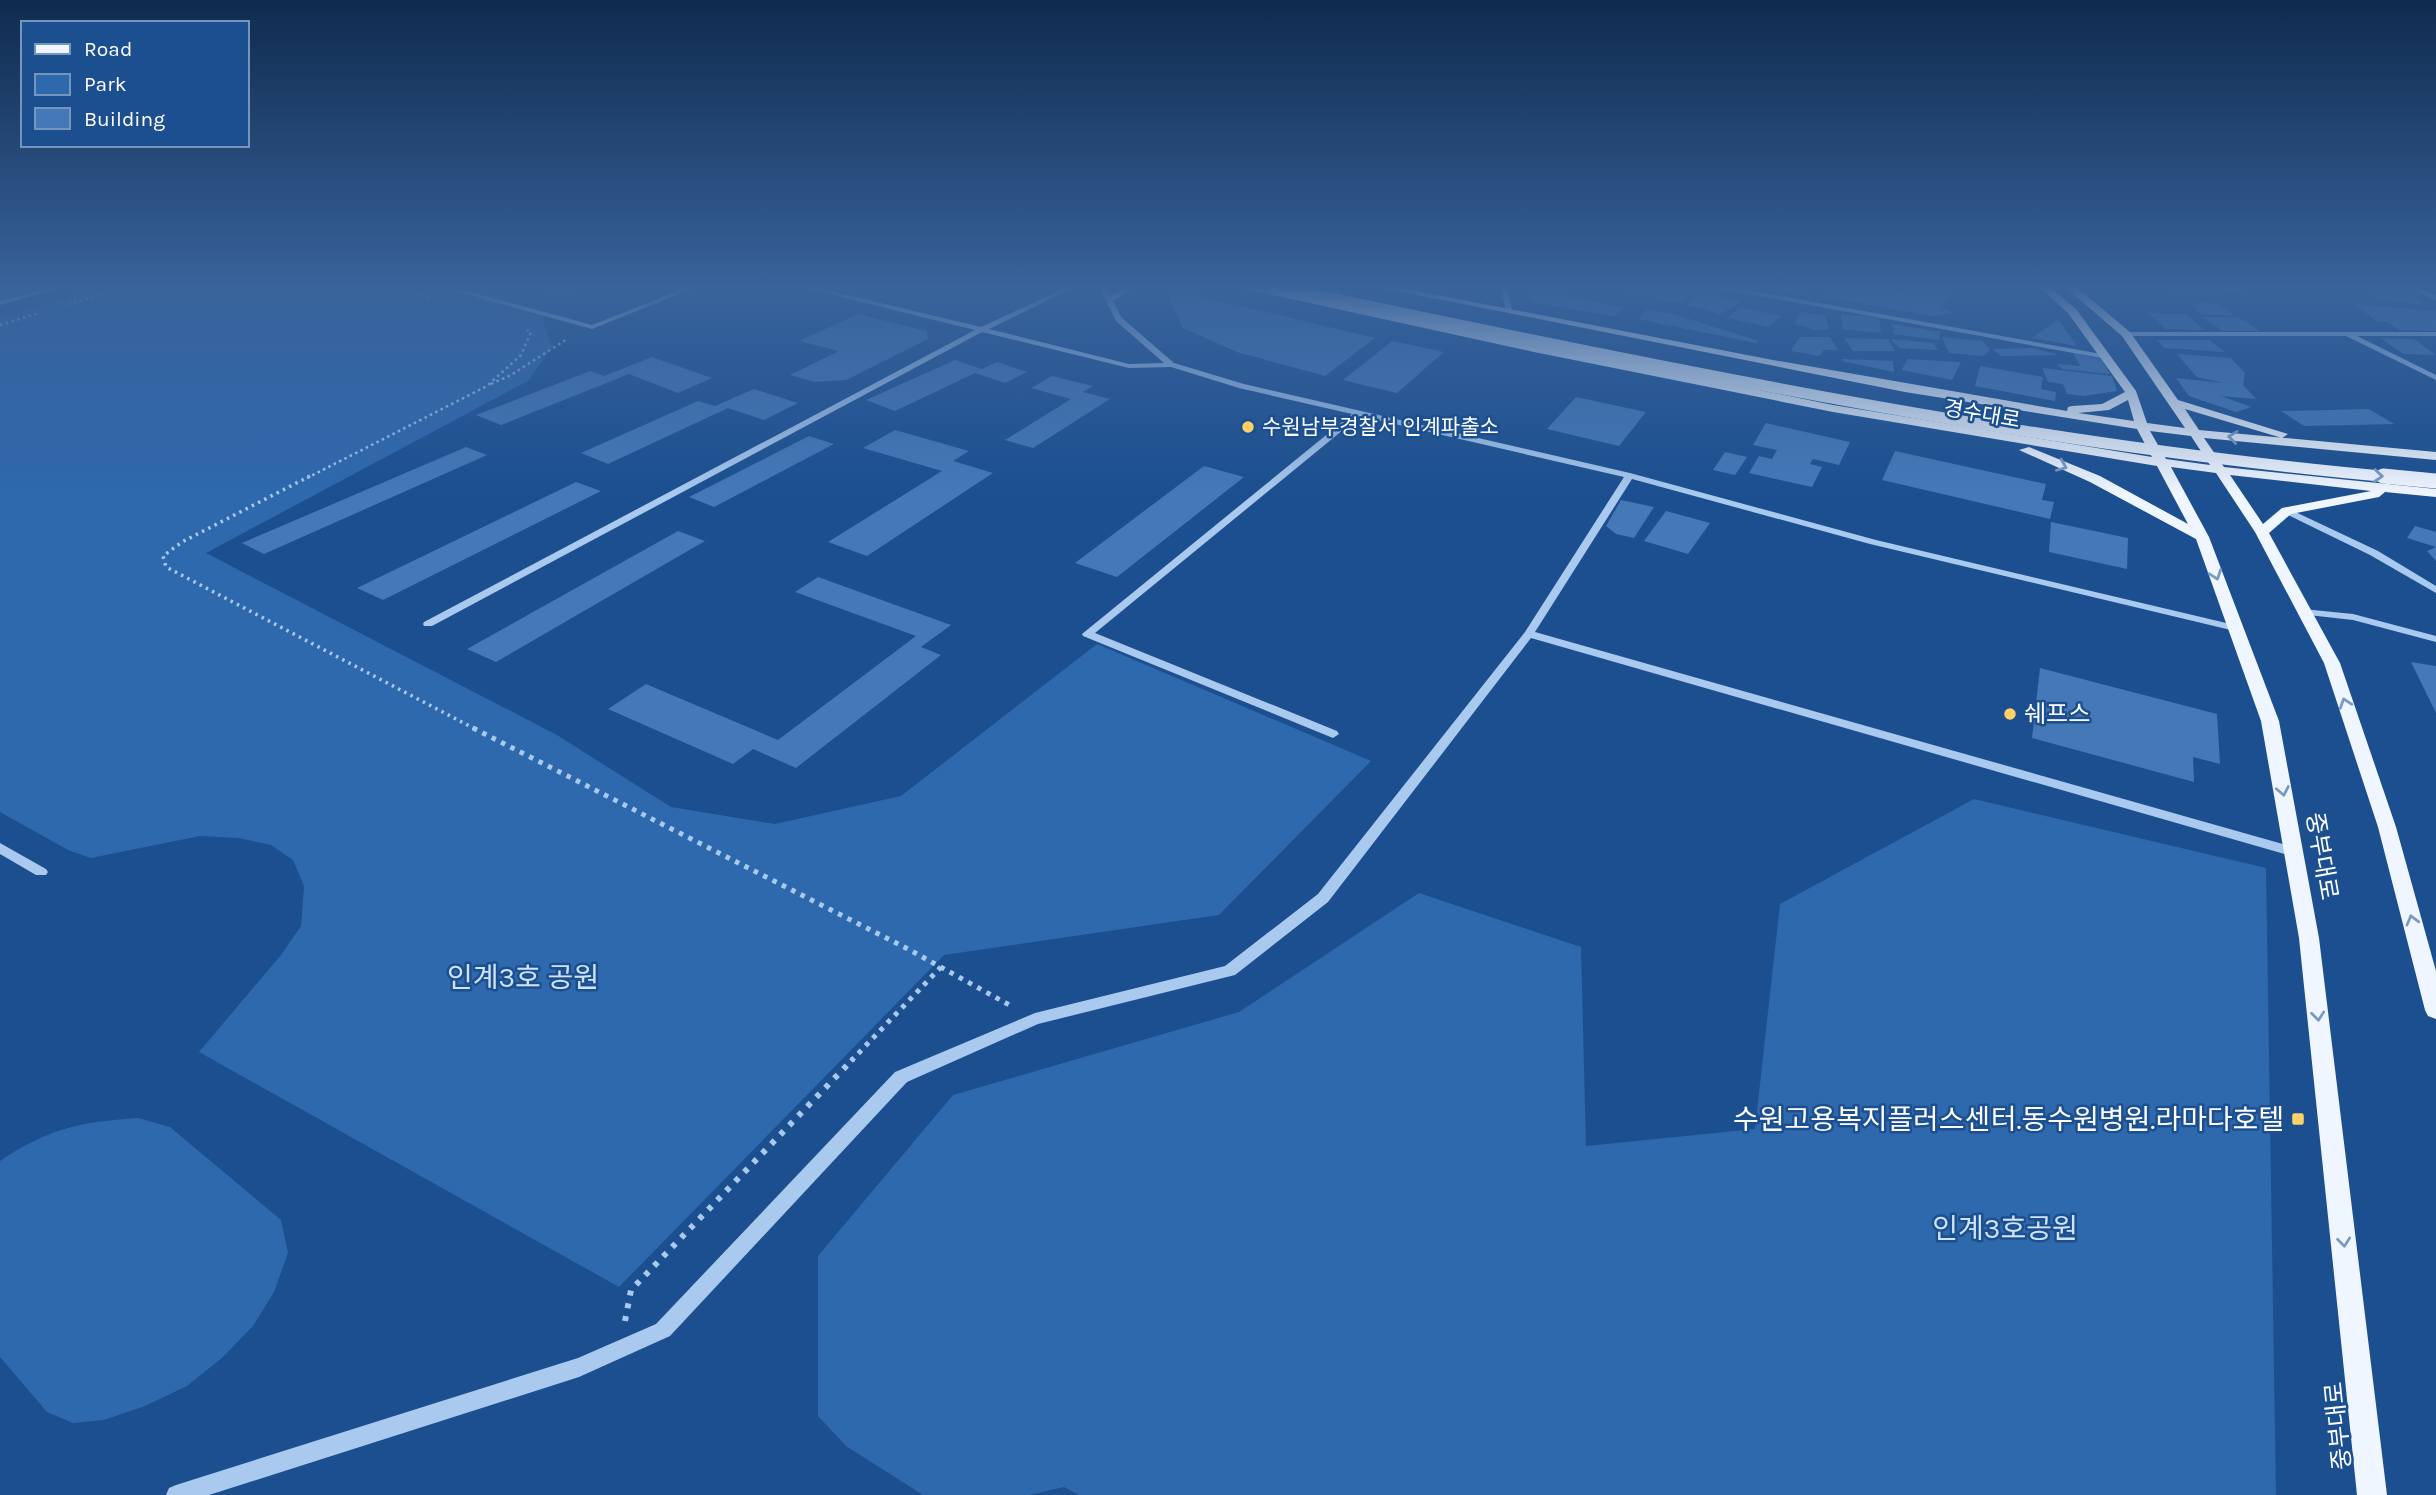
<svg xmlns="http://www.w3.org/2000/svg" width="2436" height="1495" font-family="Karla,'Noto Sans KR',sans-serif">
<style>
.green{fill:#2e69ad}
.building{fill:#4478b7}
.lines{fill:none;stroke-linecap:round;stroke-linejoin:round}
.path-far3{stroke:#a9c9ee;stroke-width:2.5;stroke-dasharray:2.5 3.5;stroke-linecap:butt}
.path-far2{stroke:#a9c9ee;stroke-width:3.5;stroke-dasharray:2.5 4.5;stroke-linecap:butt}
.path-far1{stroke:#a9c9ee;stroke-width:5;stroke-dasharray:4.5 6;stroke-linecap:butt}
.path{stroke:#a9c9ee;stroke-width:6;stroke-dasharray:5 8;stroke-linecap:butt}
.minor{fill:#a9c9ee;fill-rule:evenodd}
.major{fill:#f0f6ff;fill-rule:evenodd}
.major-bridge-far1{stroke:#f0f6ff;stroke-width:11}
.major-bridge{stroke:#f0f6ff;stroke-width:15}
.oneway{stroke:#7b9ac1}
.poi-dot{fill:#ffd166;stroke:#1b4f8f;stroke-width:2.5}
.labels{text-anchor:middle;stroke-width:5;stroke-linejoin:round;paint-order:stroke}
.far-street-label{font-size:21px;fill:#fff;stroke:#1b4f8f}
.far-poi-label{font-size:21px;fill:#fff;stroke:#1b4f8f;text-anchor:start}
.poi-label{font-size:24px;fill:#fff;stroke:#1b4f8f;text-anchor:start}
.street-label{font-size:24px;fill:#fff;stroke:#1b4f8f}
.near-park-label{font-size:28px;fill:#cfe3fa;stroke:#1b4f8f}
.near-poi-label{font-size:28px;fill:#fff;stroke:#1b4f8f;text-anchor:end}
</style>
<rect width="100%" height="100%" fill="#1b4f8f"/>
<path class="green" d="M108 286H445L539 310 552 347 528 381 206 553 557 735 671 807 775 824 901 796 1097 644 1371 761 1219 915 944 955 619 1287 199 1052 281 955 301 926 304 886 293 860 271 845 239 838 200 836 91 858 68 850 0 812V317Z
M1974 799 2266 868 2276 1495H1079L1064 1487 1029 1495H923L846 1446 818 1416V1256L953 1095 1239 1012 1419 893 1581 947 1586 1146 1755 1129 1780 904Z
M138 1118 170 1127 281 1220 288 1253 274 1292 253 1326 223 1357 187 1386 145 1406 104 1420 73 1423 47 1412 0 1357V1161C50 1128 79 1122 138 1118Z"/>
<path class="building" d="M0 286H38L0 297Z
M550 286H573L570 294 545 296Z
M1526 286H1542L1547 288V291L1624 308 1614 316 1538 303 1529 299Z
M1632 286H1660L1647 297 1624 293Z
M1664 286H1671L1691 289 1681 303 1654 299Z
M1763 286H1805L1798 294Z
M1830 286H1863L1905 293 1909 286H1953L1942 307 1953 313 1933 316 1823 296Z
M2166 286 2208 289 2216 296 2172 293Z
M2213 286H2240L2250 292 2222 291Z
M2363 286H2400L2424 297 2415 296 2424 305 2376 299Z
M1707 292 1741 302 1720 314 1685 304Z
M1175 294 1198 296 1375 338 1325 376 1237 352 1183 328 1169 298Z
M2196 302 2220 304 2234 316 2201 314 2191 304 2199 305Z
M2354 304 2436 311V331L2399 330 2388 322H2378Z
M1740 307 1781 316 1769 327 1727 318Z
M1647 309 1673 314 1759 341 1756 343 1638 319Z
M1801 312 1825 316 1829 329 1816 330 1794 324Z
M2148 313 2186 314 2204 330 2166 329Z
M858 314 927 331 928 339 846 380 815 382 790 375 839 351 799 341Z
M1841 314 1879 318 1881 333 1843 329Z
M2202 317H2238L2260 331H2223Z
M2058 319 2077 346 2032 338Z
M1892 324 1940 332 1939 340 1893 334 1895 328 1891 327Z
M1800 337H1830L1838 350H1824L1819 356 1791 351Z
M1942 337 1983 341 1990 350 1983 356 1949 353Z
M1844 338 1888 339 1895 351H1853Z
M2381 338 2414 339 2436 355 2403 354Z
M1891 339 1933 343 1938 350 1899 348Z
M2157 340H2209L2225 352 2164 348Z
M1392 341 1444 352 1397 393 1343 380Z
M2032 348 2059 355 2002 356 1992 349Z
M2073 353 2101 359 2110 374 2062 369 2057 364 2080 366Z
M2177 354 2231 358 2245 373 2243 385 2256 399 2221 396 2251 407 2236 412 2189 396 2176 378 2224 383 2197 377Z
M652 357 712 378 678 393 629 374 501 425 476 415 590 371 604 376Z
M1842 359 1893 361 1894 372 1842 361Z
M1907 359 1961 362 1952 380 1902 370Z
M955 360 982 369 997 362 1027 372 1005 383 975 373 895 411 866 400Z
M1980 366 2043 377 2041 389 2056 392 2055 401 1975 386Z
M2042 368 2112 376 2117 391 2083 396 2067 394 2063 384 2048 382Z
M1052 376 1093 386 1083 392 1110 399 1033 448 1005 440 1071 399 1031 388Z
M754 389 798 403 764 420 728 408 608 464 581 453 698 401 715 406Z
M1576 397 1646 412 1619 446 1547 429Z
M2369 409 2394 424 2304 426 2281 411Z
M1766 423 1850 442 1839 465 1813 459 1810 464 1822 467 1812 487 1749 473 1759 456 1772 459 1777 450 1753 445Z
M895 430 969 451 953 461 993 473 867 556 828 542 942 471 863 448Z
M809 436 834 444 714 507 689 497Z
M466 447 487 455 264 554 242 543Z
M1895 451 2046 484 2042 500 2054 502 2050 519 1882 480Z
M1725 452 1747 457 1735 475 1713 470Z
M1204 466 1244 477 1117 577 1075 563Z
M576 482 601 491 383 600 357 588Z
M1621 500 1654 507 1634 538 1616 534 1606 526Z
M1666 511 1710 523 1688 554 1644 541Z
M2051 522 2128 538 2127 569 2049 552Z
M2415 526 2436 532V561L2427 551 2436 547 2407 538Z
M678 531 705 541 496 662 467 649Z
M818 577 951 625 921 647 941 655 796 768 753 749 733 764 608 709 646 684 778 740 916 636 795 592Z
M2411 662 2436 666V713Z
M2040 668 2217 714 2220 764 2193 757 2194 782 2032 738Z"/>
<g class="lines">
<path class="path-far3" d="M386 286 429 297
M68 304 127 286
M0 325 39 313
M491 384 511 375 567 339
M307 478 487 386 521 355 531 332 527 330"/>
<path class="path-far2" d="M310 476 182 542 163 556 166 567 477 730"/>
<path class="path-far1" d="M473 728 908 949 1013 1007
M851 1061 941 967"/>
<path class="path" d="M625 1321 631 1290 853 1059"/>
<path class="minor" d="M56 286H65L0 305V301Z
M440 286H449L592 325 691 286H699L592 329 441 287Z
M800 286H810L981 327 1069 286H1077L989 329 1129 364 1164 363 1116 321 1099 286H1105L1111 296 1130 286H1137L1113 301 1122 318 1174 363 1244 384 1630 473 1876 540 2239 626 2240 628 2235 631 1870 544 1632 479 1535 632 2300 849 2302 852 2300 855 2295 857 1531 638 1328 902 1235 975 1038 1024 907 1082 670 1336 579 1377 209 1495H166L169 1488 176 1485 578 1358 656 1324 895 1072 1035 1013 1225 966 1318 894 1525 632 1624 477 1360 416 1095 633 1337 731 1339 734 1333 738 1083 636 1082 634 1352 414 1239 388 1171 367 1129 368 982 332 432 626H424L423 624 424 622 975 330 801 287Z
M1500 286H1506L1513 313 1506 311Z
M1713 286H1725L2107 355 2111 357 2107 359 1716 288Z
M2404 286H2412L2436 295V300Z
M2123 332H2436V336H2357L2436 375V380L2346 336H2123Z
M2287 508 2378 551 2436 586V593L2370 555 2284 513 2282 511Z
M2303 609 2353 614 2436 636V642L2353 620 2299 614 2298 612 2299 610Z
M0 843 46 869 48 872 46 875H36L0 854Z"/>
<path class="major" d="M1232 286H1249L1833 405 2152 457 2137 429 1905 392 1373 286H1391L1773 360 2067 411 2068 407 2072 406 2102 404 2125 392 2068 313 2038 286H2048L2076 309 2136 391 2147 423 2185 428 2122 336 2064 286H2075L2130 332 2178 400 2288 434 2282 438 2185 409 2199 430 2436 452V460L2204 438 2224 467 2436 489V497L2385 492 2379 497 2291 514 2269 533 2340 663 2396 827 2436 971V1019L2428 1016 2425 1010 2378 827 2324 663 2255 532 2216 473 2171 467 2209 537 2279 721 2319 938 2387 1495H2357L2299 938 2261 721 2196 539 2090 482 2019 450 2029 447 2100 476 2188 524 2157 466 1833 412 1534 352ZM2128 400 2134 421 2078 413 2109 410ZM2150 431 2191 436 2210 465 2166 459ZM2230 475 2371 491 2282 508 2263 524Z"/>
<path class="major-bridge-far1" d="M1273 286C1648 364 2021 445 2403 478"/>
<path class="major-bridge" d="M2383 476 2436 481"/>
</g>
<defs><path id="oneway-chevron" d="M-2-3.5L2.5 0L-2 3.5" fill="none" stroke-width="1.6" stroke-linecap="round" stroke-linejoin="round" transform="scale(1.75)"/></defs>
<g class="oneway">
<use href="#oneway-chevron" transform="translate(2233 437) rotate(-173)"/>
<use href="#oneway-chevron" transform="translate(2062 466) rotate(23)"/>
<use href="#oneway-chevron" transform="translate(2378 476) rotate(5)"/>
<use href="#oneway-chevron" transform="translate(2216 575) rotate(71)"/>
<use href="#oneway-chevron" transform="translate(2345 703) rotate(-109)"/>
<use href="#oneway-chevron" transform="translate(2283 791) rotate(79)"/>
<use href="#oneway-chevron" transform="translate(2412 920) rotate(-105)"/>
<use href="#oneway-chevron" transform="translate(2318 1016) rotate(84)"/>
<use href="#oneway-chevron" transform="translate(2344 1242) rotate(84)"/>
</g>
<linearGradient id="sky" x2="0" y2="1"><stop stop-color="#0f2b4f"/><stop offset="0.58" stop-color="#39639b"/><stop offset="1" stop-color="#39639b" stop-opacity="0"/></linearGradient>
<rect width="2436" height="495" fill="url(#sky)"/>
<g class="poi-dot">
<circle cx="1248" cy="427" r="7"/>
<circle cx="2010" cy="714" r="7"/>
<rect x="2291" y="1112" width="14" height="14" rx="3.5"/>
</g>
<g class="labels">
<g class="far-street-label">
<text transform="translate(1982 414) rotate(10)" y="7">경수대로</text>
</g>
<g class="far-poi-label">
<text x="1262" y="434">수원남부경찰서 인계파출소</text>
</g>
<g class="poi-label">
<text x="2024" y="722">쉐프스</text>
</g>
<g class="street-label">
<text transform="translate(2322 856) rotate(80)" y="8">중부대로</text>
<text transform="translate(2338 1426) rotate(-96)" y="8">중부대로</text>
</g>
<g class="near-park-label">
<text x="523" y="987">인계3호 공원</text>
<text x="2005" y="1238">인계3호공원</text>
</g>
<g class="near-poi-label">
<text x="2284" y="1129">수원고용복지플러스센터.동수원병원.라마다호텔</text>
</g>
</g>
<rect x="21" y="21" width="228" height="126" fill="#1b4f8f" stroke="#7695bc" stroke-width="2"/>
<rect x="35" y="44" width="35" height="10" fill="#f0f6ff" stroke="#7695bc" stroke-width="2"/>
<text x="84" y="56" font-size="21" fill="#ffffff">Road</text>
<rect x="35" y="74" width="35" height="21" fill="#2e69ad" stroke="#7695bc" stroke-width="2"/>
<text x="84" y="91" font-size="21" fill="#ffffff">Park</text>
<rect x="35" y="108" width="35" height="21" fill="#4478b7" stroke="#7695bc" stroke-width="2"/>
<text x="84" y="126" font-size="21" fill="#ffffff">Building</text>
</svg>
